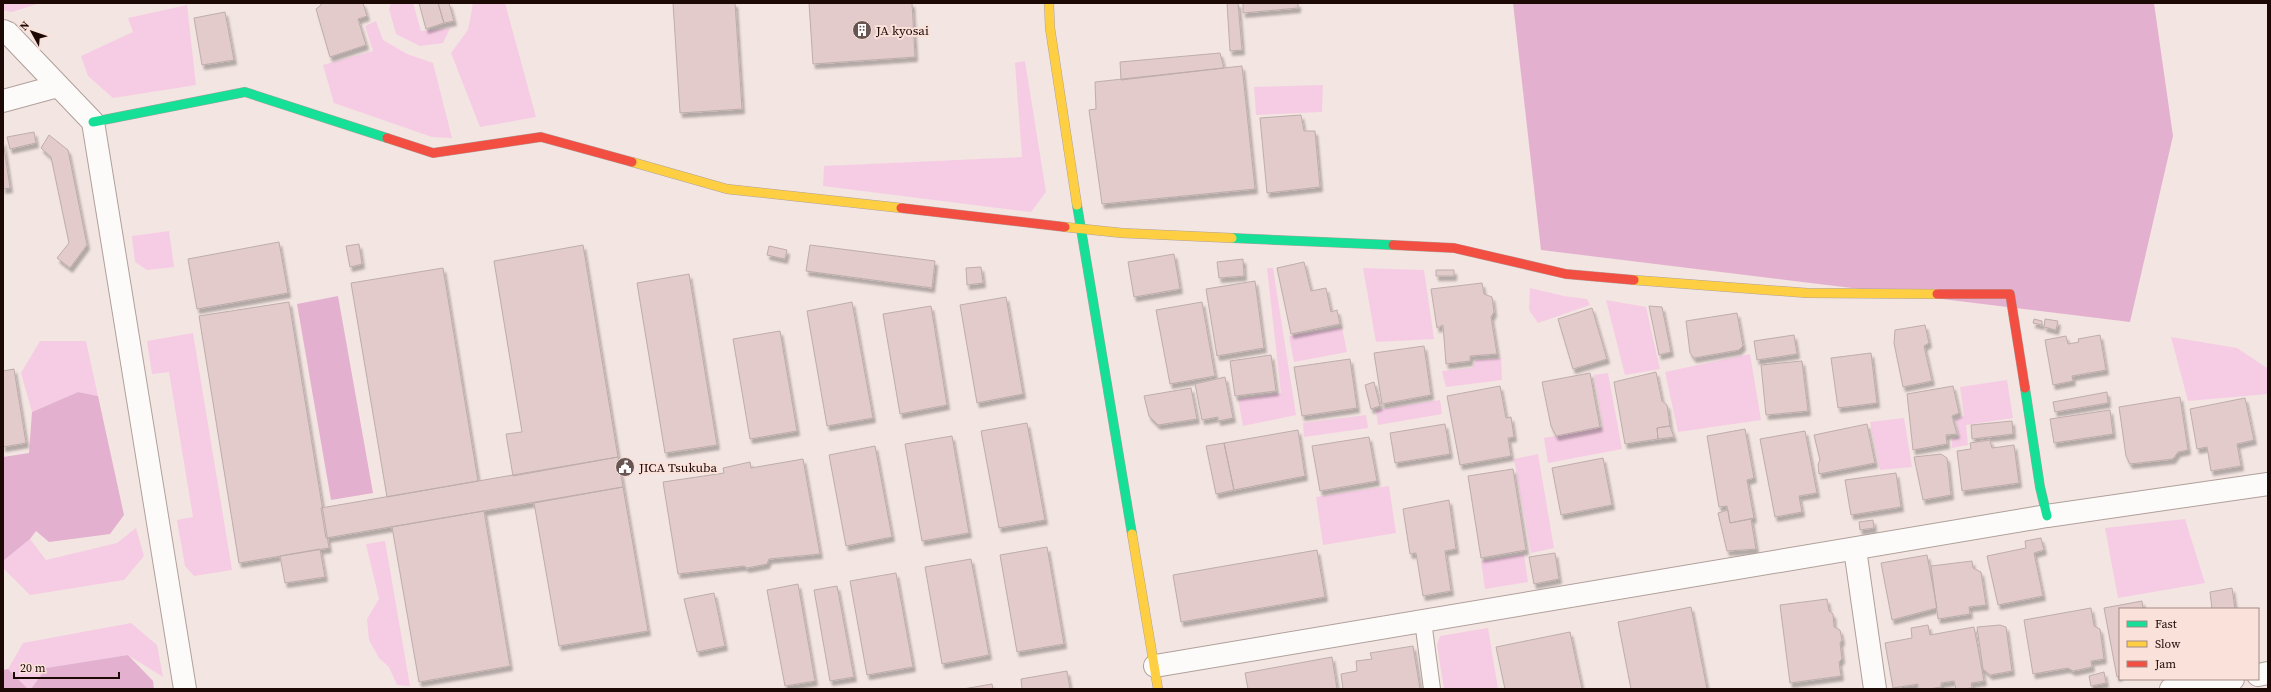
<svg xmlns="http://www.w3.org/2000/svg" width="2271" height="692" font-family="'Source Serif 4',serif">
<style>
.green{fill:#f6cce4}
.forest{fill:#e3b1cf}
.building{fill:#e2cbca;stroke:#beadac;filter:url(#shadow)}
.lines{fill:none;stroke-linecap:round;stroke-linejoin:round}
.lane-casing{stroke:#b0a09b;stroke-width:18}
.street-casing{stroke:#b0a09b;stroke-width:24}
.fast-casing{stroke:#b0a09b;stroke-width:10}
.slow-casing{stroke:#b0a09b;stroke-width:10}
.jam-casing{stroke:#b0a09b;stroke-width:10}
.lane{stroke:#fdfbfa;stroke-width:16}
.street{stroke:#fdfbfa;stroke-width:22}
.fast{stroke:#16e098;stroke-width:9}
.slow{stroke:#ffcf43;stroke-width:9}
.jam{stroke:#f24e42;stroke-width:9}
.labels{text-anchor:middle;stroke-width:4;stroke-linejoin:round;paint-order:stroke}
.poi-label{font-size:13px;fill:#1c0804;stroke:#fae1da;text-anchor:start}
</style>
<defs>
<filter id="shadow"><feDropShadow dx="2.5" dy="4.5" stdDeviation="1" flood-color="#0004"/></filter>
</defs>
<rect width="100%" height="100%" fill="#f3e5e1"/>
<path class="green" d="M3 3H40L12 12 3 10Z
M391 3H413L421 31 450 28 443 43 420 46 396 34 389 9Z
M473 3H505L536 117 480 127 451 53 468 30Z
M187 5 196 85 113 98 88 76 81 56 133 32 128 18Z
M376 21 383 40 407 54 433 63 452 138 432 137 334 103 323 65 373 51 365 26Z
M1025 61 1046 192 1031 212 823 186 824 166 1022 157 1015 63Z
M1323 85 1322 112 1256 115 1254 87Z
M169 231 174 267 147 270 135 262 132 236Z
M1267 268H1273L1296 415 1243 426 1238 399 1281 393Z
M1363 268 1424 270 1434 339 1376 342Z
M1530 288 1564 296 1587 299 1590 305 1538 323 1529 310Z
M1606 300 1646 307 1660 369 1625 375Z
M1342 327 1347 352 1294 362 1289 336Z
M193 333 232 570 194 576 185 566 177 520 193 517 169 372 152 374 147 341Z
M2171 337 2237 348 2267 368 2268 394 2188 401Z
M40 341H86L98 396 78 392 32 412 21 373Z
M1750 354 1761 420 1678 432 1665 372Z
M1501 358 1502 380 1446 387 1442 371 1472 368 1476 360Z
M1608 373 1622 449 1548 463 1544 438 1603 427 1594 375Z
M2007 380 2013 418 1966 425 1968 445 1952 448V439L1959 436 1956 419 1964 416 1960 387Z
M1440 400 1442 414 1378 425 1376 410Z
M1366 415 1368 428 1304 437 1303 423Z
M1904 418 1912 467 1880 470 1870 422Z
M1538 454 1554 548 1531 553 1514 459Z
M1389 486 1396 533 1323 545 1316 497Z
M2185 519 2205 583 2118 598 2105 528Z
M136 528 144 556 124 580 30 595 3 568V561L30 539 46 560 117 543Z
M385 541 410 686 397 685 389 667 379 658 369 640 367 619 379 599 366 544Z
M1524 554 1528 582 1485 589 1481 561Z
M131 623 157 645 163 677 128 655 46 668 31 689H28L8 669 23 643Z
M1488 628 1498 689H1444L1437 645 1440 636Z"/>
<path class="forest" d="M1513 3H2154L2173 136 2130 322 1541 250Z
M338 296 373 493 331 500 297 304Z
M78 392 98 396 124 515 110 534 49 542 36 531 30 539 3 561V457L29 453 32 412Z
M128 655 153 681 154 689H31L46 668Z
M8 669 28 689H3V670Z"/>
<path class="building" d="M321 3H363L367 16 358 19 366 45 330 57 316 9 321 5Z
M419 3H438L444 23 426 29Z
M438 3H449L454 21 444 23Z
M673 3H735L742 109 680 113Z
M809 3H912L915 57 813 64Z
M1227 3H1238L1242 50 1230 51Z
M1243 3H1298V8L1243 13Z
M225 12 234 60 202 65 194 18Z
M1220 53 1224 68 1121 80 1120 62Z
M1242 66 1255 189 1102 204 1089 110 1096 109 1095 82Z
M1301 115 1304 131H1315L1320 187 1267 193 1260 118Z
M34 132 36 143 10 149 7 137Z
M49 135 68 150 87 245 70 268 57 258 69 243 51 157 41 148Z
M3 141 10 188 3 189Z
M279 242 288 293 197 309 188 259Z
M359 244 362 264 350 267 346 246Z
M583 245 618 457 513 476 506 434 522 432 494 261Z
M810 245 935 261 932 288 806 271Z
M769 246 787 250 785 259 767 255Z
M1174 254 1180 289 1134 297 1128 262Z
M1243 259 1244 276 1219 278 1217 262Z
M1304 262 1311 291 1326 288 1331 312 1337 310 1340 324 1291 334 1277 268Z
M981 267 983 283 967 285 966 268Z
M443 268 478 481 387 497 351 283Z
M1436 270H1454V276H1436Z
M689 274 717 445 665 453 637 283Z
M1255 281 1264 348 1217 356 1206 289Z
M1482 283 1484 294 1492 297 1494 312 1491 317 1497 354 1470 356V361L1446 364 1443 325 1437 328 1431 289Z
M1006 297 1023 394 977 403 960 305Z
M289 302 329 548 239 563 199 316Z
M852 302 873 418 827 426 807 311Z
M1202 302 1215 376 1170 384 1156 310Z
M931 306 947 405 900 414 883 314Z
M1649 306 1662 307 1671 352 1659 355Z
M1592 308 1607 359 1573 369 1558 319Z
M1737 313 1743 346 1739 350 1694 358 1690 353 1686 321Z
M2034 319 2042 321V325L2033 323Z
M2045 319 2058 321 2056 330 2044 327Z
M1925 325 1929 343 1924 346 1932 381 1903 387 1894 343 1895 330Z
M780 331 797 431 750 439 733 339Z
M1794 335 1797 354 1757 360 1754 341Z
M2100 335 2106 370 2072 376 2073 381 2053 385 2045 340 2066 336 2068 344 2079 342 2078 339Z
M1424 346 1431 395 1382 404 1374 353Z
M1871 353 1877 403 1838 408 1831 358Z
M1271 355 1276 391 1235 396 1230 361Z
M1350 359 1357 408 1302 416 1294 367Z
M1802 361 1808 411 1766 415 1761 365Z
M14 369 26 443 3 447V371Z
M1656 372 1662 401 1667 405 1670 426 1657 428 1658 439 1625 444 1614 382Z
M1590 373 1600 427 1556 436 1551 426 1542 382Z
M1225 377 1233 418 1218 421V417L1202 420 1195 384Z
M1374 382 1380 406 1371 409 1365 385Z
M1500 386 1506 418 1511 417 1514 437 1508 438 1511 456 1460 465 1447 396Z
M1953 386 1959 413 1952 416 1957 434 1946 435 1947 444 1913 450 1907 394Z
M1191 388 1197 419 1158 425 1149 416 1144 396Z
M2107 392 2108 403 2055 412 2053 402Z
M2180 397 2188 450 2178 452 2173 459 2130 464 2126 456 2119 407Z
M2245 398 2254 440 2237 444 2241 466 2211 471 2207 447 2197 449 2190 409Z
M2110 410 2113 434 2054 443 2050 419Z
M2012 421 2013 434 1972 439 1971 425Z
M1027 423 1045 520 999 528 981 431Z
M1445 424 1450 454 1395 463 1390 433Z
M1867 424 1875 463 1819 474 1818 464 1820 460 1814 435Z
M1670 426 1674 437 1658 439 1657 428Z
M1745 429 1754 478 1747 480 1754 518 1730 523 1727 506 1719 507 1707 436Z
M1298 430 1305 476 1234 490 1224 443Z
M1805 431 1817 493 1799 496 1802 512 1775 517 1760 439Z
M952 436 969 533 922 541 905 444Z
M1369 437 1377 481 1320 491 1312 446Z
M1990 440 1992 448 2014 445 2019 483 1962 491 1957 451 1971 449 1970 443Z
M1224 443 1234 490 1216 494 1206 446Z
M875 446 892 537 846 546 829 455Z
M1941 454 1947 458 1951 495 1923 500 1914 457Z
M618 457 623 487 326 538 321 508Z
M1603 458 1612 505 1561 515 1552 468Z
M803 459 820 554 769 559 767 564 747 568 744 566 678 574 663 482 724 473 723 468 750 462 751 468Z
M1513 469 1526 550 1481 558 1468 476Z
M1896 473 1901 507 1851 515 1845 480Z
M623 487 648 631 559 646 534 503Z
M1449 500 1456 549 1445 551 1451 591 1423 596 1416 553 1410 554 1403 509Z
M1728 510 1730 523 1751 519 1756 549 1727 551 1718 513Z
M484 511 510 666 419 682 392 527Z
M1873 520 1874 528 1860 530 1859 522Z
M2041 538 2044 550 2034 553 2043 596 1998 605 1987 556 2026 548 2025 541Z
M1047 547 1064 644 1017 652 1000 555Z
M320 549 325 577 285 583 280 556Z
M1317 550 1325 597 1181 622 1173 575Z
M1555 553 1559 579 1534 584 1529 557Z
M1927 555 1937 608 1892 620 1881 563Z
M971 559 989 655 942 664 925 567Z
M1972 561 1973 568 1981 572 1986 605 1969 607 1970 614 1938 619 1931 566Z
M896 573 913 667 867 675 850 581Z
M798 584 815 681 785 686 767 590Z
M837 586 854 677 830 681 814 590Z
M2232 588 2235 609H2212L2210 592Z
M714 593 725 646 697 652 684 599Z
M1827 599 1829 611 1833 614 1834 627 1840 630 1842 640 1840 643 1842 659 1839 662 1841 676 1790 683 1780 605Z
M2142 601 2143 609H2120V676L2117 677 2104 608Z
M1691 607 1707 689H1631L1618 622Z
M2091 608 2094 626 2100 629 2104 659 2091 661 2092 667 2073 671 2068 668 2033 674 2024 620Z
M1928 625 1930 635 1974 627 1984 681 1971 683 1972 688 1964 689H1956L1954 681 1941 683V687L1929 689H1918V684L1893 688 1885 643 1912 638 1911 628Z
M2000 625 2006 627 2012 671 1990 675 1983 669 1977 627Z
M1570 632 1582 689H1505L1496 647Z
M1413 646 1420 689H1343L1341 674 1357 671 1356 661 1372 659 1370 653Z
M1332 657 1337 689H1248L1245 673Z
M1067 671 1070 689H1022L1021 679Z
M2104 672 2106 683 2091 686 2089 676Z
M992 684 993 689H963Z"/>
<g class="lines">
<defs>
<path id="lane" d="M1423 621 1432 689"/>
<path id="street" d="M3 31 8 33 93 122 185 689
M3 101 58 86
M1855 549 1875 689
M1155 666 2047 516 2268 484
M2258 675 2268 673
M2171 689 2233 679"/>
<path id="fast" d="M93 122 245 92 387 138
M1077 205 1132 534
M1232 238 1393 245
M2025 388 2040 487 2047 516"/>
<path id="slow" d="M1049 3 1050 28 1077 205
M632 162 727 189 901 208
M1065 227 1122 233 1232 238
M1634 280 1807 293 1937 294
M1132 534 1158 689"/>
<path id="jam" d="M387 138 433 153 541 137 632 162
M901 208 1065 227
M1393 245 1454 248 1566 274 1634 280
M1937 294H2010L2025 388"/>
</defs>
<use href="#lane" class="lane-casing"/>
<use href="#street" class="street-casing"/>
<use href="#fast" class="fast-casing"/>
<use href="#slow" class="slow-casing"/>
<use href="#jam" class="jam-casing"/>
<use href="#lane" class="lane"/>
<use href="#street" class="street"/>
<use href="#fast" class="fast"/>
<use href="#slow" class="slow"/>
<use href="#jam" class="jam"/>
</g>
<defs>
<symbol id="building-disc" viewBox="-11 -11 22 22"><circle r="9.5" fill="#675551" stroke="#fae1da"/><path d="M-4-6H4V6H1V3H-1V6H-4ZM-2.5-4.3h1.7v1.8h-1.7ZM.8-4.3h1.7v1.8H.8ZM-2.5-1h1.7V.8h-1.7ZM.8-1h1.7V.8H.8Z" fill="#fff"/></symbol>
<symbol id="civic-disc" viewBox="-11 -11 22 22"><circle r="9.5" fill="#675551" stroke="#fae1da"/><path d="M-.6-6.5H3V-4.5H.6V-3L4-1V1h2V6H-6V1h2V-1L-.6-3ZM-1.2 2.5V6h2.4V2.5Z" fill="#fff"/></symbol>
</defs>
<g fill-rule="evenodd">
<use href="#building-disc" x="851" y="19" width="22" height="22"/>
<use href="#civic-disc" x="614" y="456" width="22" height="22"/>
</g>
<g class="labels">
<g class="poi-label">
<text x="876" y="35">JA kyosai</text>
<text x="639" y="472">JICA Tsukuba</text>
</g>
</g>
<rect width="2271" height="692" fill="none" stroke="#1c0804" stroke-width="8"/>
<rect x="2119" y="608" width="140" height="72" fill="#fae1da" stroke="#a18a84"/>
<rect x="2127" y="621" width="20" height="6" fill="#16e098" stroke="#a18a84"/>
<text x="2155" y="628" font-size="12" fill="#1c0804">Fast</text>
<rect x="2127" y="641" width="20" height="6" fill="#ffcf43" stroke="#a18a84"/>
<text x="2155" y="648" font-size="12" fill="#1c0804">Slow</text>
<rect x="2127" y="661" width="20" height="6" fill="#f24e42" stroke="#a18a84"/>
<text x="2155" y="668" font-size="12" fill="#1c0804">Jam</text>
<g transform="translate(32 32) rotate(310)" stroke="#fae1da" stroke-width="3" paint-order="stroke">
<path d="M0-3L7 15L0 10L-7 15Z" fill="#1c0804"/>
<text y="-6" font-size="11" font-weight="bold" text-anchor="middle" fill="#1c0804">N</text>
</g>
<path d="M14 672v6h105v-6" fill="none" stroke="#1c0804" stroke-width="2"/>
<text x="20" y="672" font-size="12" fill="#1c0804" stroke="#fae1da" stroke-width="3" paint-order="stroke">20 m</text>
</svg>
